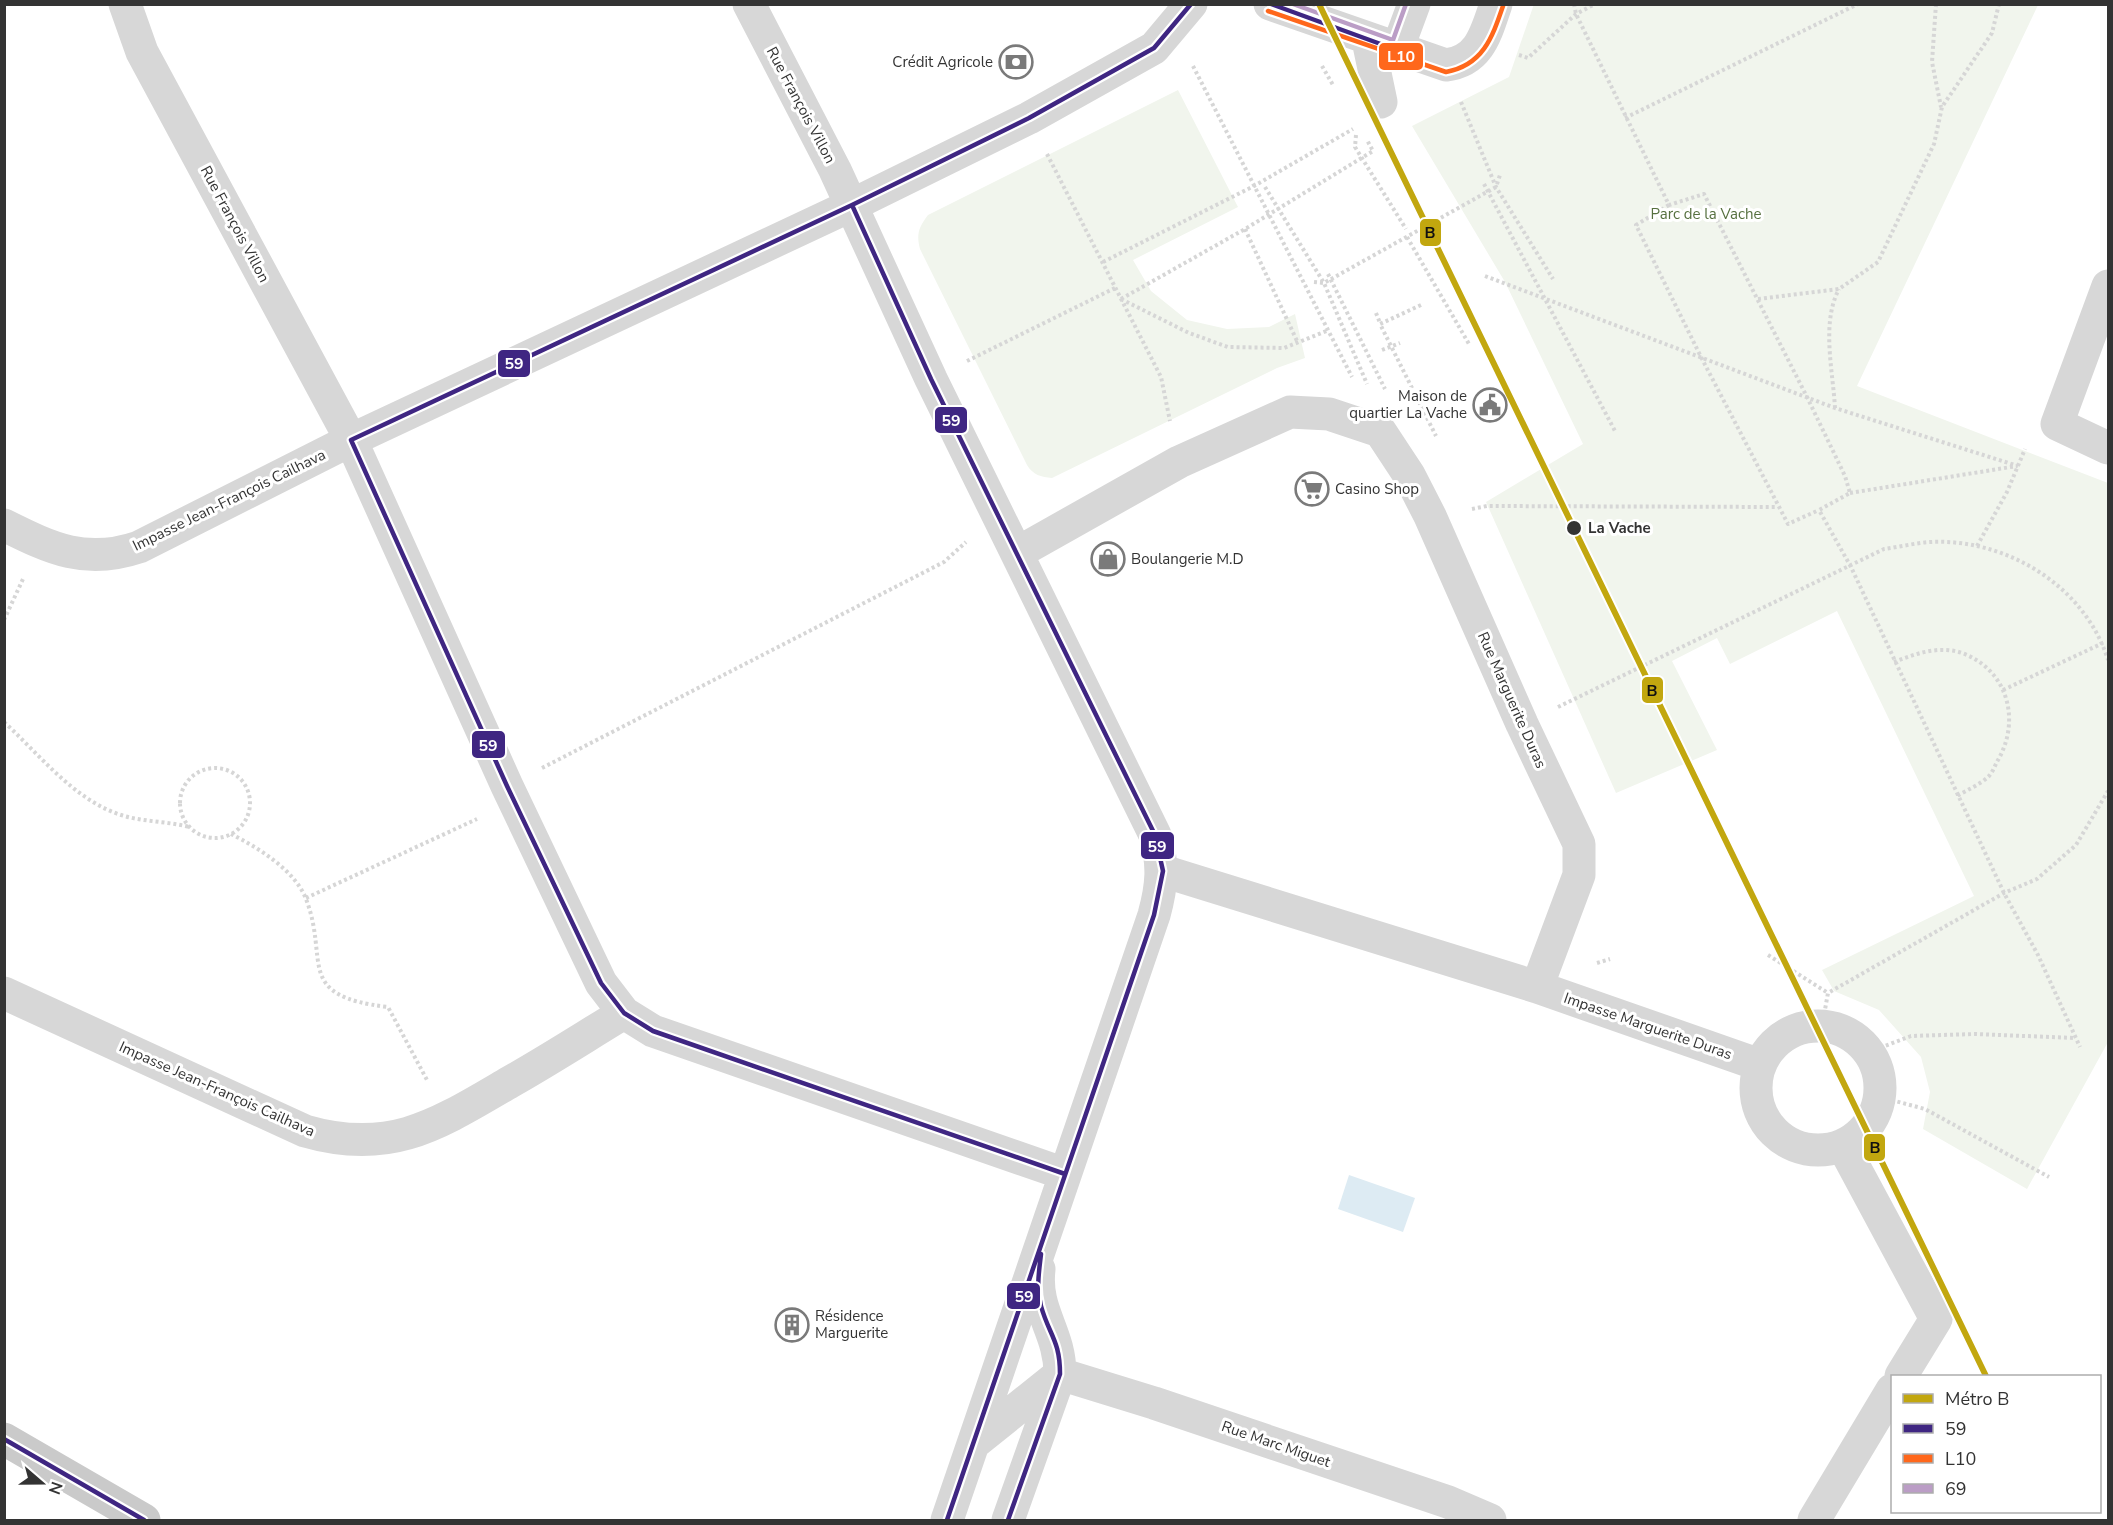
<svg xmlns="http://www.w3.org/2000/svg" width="2113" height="1525" font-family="'Nunito Sans',sans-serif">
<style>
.green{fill:#f1f5ed}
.water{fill:#ddebf3}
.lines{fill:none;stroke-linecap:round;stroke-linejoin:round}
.path{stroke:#d6d6d6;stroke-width:4;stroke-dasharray:3 3;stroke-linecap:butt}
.minor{stroke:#d7d7d7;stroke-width:33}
.major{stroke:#cacaca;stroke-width:33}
.bus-1-casing{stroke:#fff;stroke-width:9}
.bus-2-casing{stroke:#fff;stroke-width:9}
.bus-3-casing{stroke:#fff;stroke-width:9}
.bus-1{stroke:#3f2682;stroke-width:4.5}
.bus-2{stroke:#ff671b;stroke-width:4.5}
.bus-3{stroke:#bb9dc6;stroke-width:4.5}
.metro-1-casing{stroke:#fff;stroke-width:10}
.metro-1{stroke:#c2a70f;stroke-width:6}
.stop-dot{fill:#333;stroke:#fff;stroke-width:2}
.labels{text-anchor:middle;stroke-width:6;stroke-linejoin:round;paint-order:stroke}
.poi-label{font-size:15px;fill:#333;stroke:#fff;text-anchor:start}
.street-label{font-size:15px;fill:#333;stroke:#fff}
.park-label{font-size:15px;fill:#56703f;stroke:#fff}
.stop-label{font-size:15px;font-weight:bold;fill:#333;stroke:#fff;text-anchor:start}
.line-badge{stroke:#fff;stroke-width:2}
.badge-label{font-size:16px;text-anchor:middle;font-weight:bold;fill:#fff}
.pale-badge-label{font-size:16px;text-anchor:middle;font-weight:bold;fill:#111}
</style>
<rect width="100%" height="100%" fill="#fff"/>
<path class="green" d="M1534 4 2038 5 1857 386 2108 483V1042L2027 1189 1923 1129 1930 1092 1921 1057 1879 1010 1834 991 1822 970 1974 896 1837 611 1730 664 1717 638 1672 661 1717 750 1616 793 1486 502 1583 444 1505 282 1412 126 1509 77Z
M1178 90 1238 207 1133 260 1151 291 1187 320 1227 329 1269 327 1295 314 1305 358 1277 368 1052 478C1041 477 1033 475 1027 465L920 249C916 234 919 227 928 215Z"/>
<path class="water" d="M1349 1175 1415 1198 1403 1232 1338 1209Z"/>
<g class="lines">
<path class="path" d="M1574 4 1576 14 1669 205 1704 194 1807 397 1845 476 1850 493 1819 510 1851 567 2004 893 2038 955 2080 1047
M1936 4 1932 62 1941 107
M1519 55 1528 58 1576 14 1595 4
M1193 66 1352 377
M1322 66 1333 85
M1461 102 1496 187 1553 279
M1625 118 1858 4
M1356 135 1355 147 1406 229
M1047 154 1161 377 1170 421
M1484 184 1615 431
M1265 187 1324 283 1367 384
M1669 205 1636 225 1701 357 1788 524 1819 510
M1245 229 1297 341
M1407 237 1469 344
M1103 262 1254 186 1353 129
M1328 274 1385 389
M1485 276 1835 408 2018 466
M1314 282 1324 283 1496 187 1500 175
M1121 299 1245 229 1373 151 1367 140
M1121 299 1189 333 1228 347 1284 348 1329 330
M1758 299 1839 289 1878 262 1934 144 1942 107 1992 33 1999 4
M1421 305 1380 324 1436 436
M1376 313 1380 323
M1382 350 1400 343
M967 361 1115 288
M1835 408C1833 371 1821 323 1839 289
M1850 493 2017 466
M1472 509 1487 506 1777 507
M1977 546 2007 492 2025 449
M4 620 23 579
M1894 662C1915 654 1939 645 1962 653 2008 670 2021 720 1998 760 1995 765 1993 772 1989 776 1981 784 1967 790 1957 796
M2003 690 2103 643
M1558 707 1884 549C1899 547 1915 543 1930 542 2006 538 2085 586 2108 660
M4 722C40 755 74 800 121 815 143 822 166 821 189 827
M180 803a35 35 0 1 1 70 0a35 35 0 1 1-70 0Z
M542 768 944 562 966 542
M231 834C257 847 295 870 306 899 330 961 293 996 388 1007L427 1080
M306 898 477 819
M1768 955 1828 993
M1597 963 1610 959
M1822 1026 1828 993 2004 893 2037 879 2076 845 2108 791
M1869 1052 1911 1036 1975 1034 2075 1038
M1880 1097 1925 1109 2049 1177"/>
<path class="minor" d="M125 4 142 52 351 440 507 786 601 983 624 1013 653 1031 1065 1174
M749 4 835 170 931 379 1155 835C1164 864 1162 886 1154 915L947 1520
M1270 4 1446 65C1480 61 1486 33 1496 4
M1368 40 1381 102
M1397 50 1414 4
M2108 286 2057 424 2108 448
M4 525C52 549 86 565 139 547L351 440 852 205 1029 118 1154 48 1191 4
M1017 553 1179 462 1290 412 1329 414 1380 431 1409 475 1430 516 1522 724 1579 844V875L1537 987
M1163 871 1537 987 1760 1065
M4 993 305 1131C391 1156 438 1124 510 1082 549 1060 586 1036 624 1013
M1756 1088a62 62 0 1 1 124 0a62 62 0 1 1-124 0Z
M1843 1146 1936 1319 1901 1376
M973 1444 1060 1374 1154 1403 1448 1502 1490 1520
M1008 1520 1060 1374C1060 1331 1034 1312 1039 1269
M1814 1520 1892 1390"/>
<path class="major" d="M4 1439 144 1520"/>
<defs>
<path id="bus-1" d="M1271 4 1397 50
M852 205 931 379 1155 835 1163 871 1154 915 947 1520
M1065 1174 653 1031 624 1013 601 983 507 786 351 440 852 205 1029 118 1154 48 1191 4
M4 1439 144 1520
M1008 1520 1060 1374C1060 1340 1049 1335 1041 1306 1036 1288 1039 1272 1041 1254"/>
<path id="bus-2" d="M1268 11 1446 72C1483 65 1492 38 1503 6"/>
<path id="bus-3" d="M1293 4 1393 40 1406 4"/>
</defs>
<use href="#bus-1" class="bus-1-casing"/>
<use href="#bus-2" class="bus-2-casing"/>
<use href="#bus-3" class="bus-3-casing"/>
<use href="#bus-1" class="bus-1"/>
<use href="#bus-2" class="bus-2"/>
<use href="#bus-3" class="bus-3"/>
<defs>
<path id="metro-1" d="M1319 4 1986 1376"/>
</defs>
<use href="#metro-1" class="metro-1-casing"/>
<use href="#metro-1" class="metro-1"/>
</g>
<defs>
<symbol id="bank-ring" viewBox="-11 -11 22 22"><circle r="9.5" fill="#fff" stroke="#7a7a7a" stroke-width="1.5"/><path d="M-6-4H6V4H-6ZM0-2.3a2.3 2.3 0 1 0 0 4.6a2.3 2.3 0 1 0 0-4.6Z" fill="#7a7a7a"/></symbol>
<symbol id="civic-ring" viewBox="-11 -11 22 22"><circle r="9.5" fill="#fff" stroke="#7a7a7a" stroke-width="1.5"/><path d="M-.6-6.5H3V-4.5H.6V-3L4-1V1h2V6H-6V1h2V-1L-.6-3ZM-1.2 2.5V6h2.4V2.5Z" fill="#7a7a7a"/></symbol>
<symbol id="supermarket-ring" viewBox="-11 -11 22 22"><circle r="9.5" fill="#fff" stroke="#7a7a7a" stroke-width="1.5"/><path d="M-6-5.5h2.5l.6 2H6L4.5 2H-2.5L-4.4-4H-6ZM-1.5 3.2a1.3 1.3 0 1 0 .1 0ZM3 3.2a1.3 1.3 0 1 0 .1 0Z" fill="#7a7a7a"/></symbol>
<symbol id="shop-ring" viewBox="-11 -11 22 22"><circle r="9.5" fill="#fff" stroke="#7a7a7a" stroke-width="1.5"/><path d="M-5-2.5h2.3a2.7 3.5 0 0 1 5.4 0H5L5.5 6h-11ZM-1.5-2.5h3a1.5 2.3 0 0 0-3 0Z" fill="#7a7a7a"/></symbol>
<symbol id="building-ring" viewBox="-11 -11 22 22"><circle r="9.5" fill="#fff" stroke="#7a7a7a" stroke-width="1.5"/><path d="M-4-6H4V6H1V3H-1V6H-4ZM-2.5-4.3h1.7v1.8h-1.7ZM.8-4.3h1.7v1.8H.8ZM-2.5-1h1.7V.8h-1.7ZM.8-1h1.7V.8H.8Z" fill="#7a7a7a"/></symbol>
</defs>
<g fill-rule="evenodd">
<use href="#bank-ring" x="997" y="43" width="38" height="38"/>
<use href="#civic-ring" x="1471" y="386" width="38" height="38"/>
<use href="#supermarket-ring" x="1293" y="470" width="38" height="38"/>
<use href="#shop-ring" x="1089" y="540" width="38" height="38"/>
<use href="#building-ring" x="773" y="1306" width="38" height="38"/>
</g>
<circle class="stop-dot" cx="1574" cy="528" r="8"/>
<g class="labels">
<g class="poi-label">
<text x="993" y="67" text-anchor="end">Crédit Agricole</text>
<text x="1467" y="401" text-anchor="end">Maison de<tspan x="1467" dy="17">quartier La Vache</tspan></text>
<text x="1335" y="494">Casino Shop</text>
<text x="1131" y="564">Boulangerie M.D</text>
<text x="815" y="1321">Résidence<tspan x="815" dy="17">Marguerite</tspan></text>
</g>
<g class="street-label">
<text transform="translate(801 105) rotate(62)" y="5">Rue François Villon</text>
<text transform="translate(235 224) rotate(62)" y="5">Rue François Villon</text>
<text transform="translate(229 500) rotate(-26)" y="5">Impasse Jean-François Cailhava</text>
<text transform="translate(1512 700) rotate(66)" y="5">Rue Marguerite Duras</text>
<text transform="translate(1648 1026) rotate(19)" y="5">Impasse Marguerite Duras</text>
<text transform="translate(217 1089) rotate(24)" y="5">Impasse Jean-François Cailhava</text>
<text transform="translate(1276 1444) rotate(19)" y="5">Rue Marc Miguet</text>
</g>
<g class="park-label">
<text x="1706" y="219">Parc de la Vache</text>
</g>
<g class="stop-label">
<text x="1588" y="533">La Vache</text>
</g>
</g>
<g class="line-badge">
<rect x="1378" y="42" width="46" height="29" rx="6" fill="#ff671b"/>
<rect x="1419" y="218" width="23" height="29" rx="6" fill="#c2a70f"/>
<rect x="497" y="349" width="34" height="29" rx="6" fill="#3f2682"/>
<rect x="934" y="406" width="34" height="28" rx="6" fill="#3f2682"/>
<rect x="1641" y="676" width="23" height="28" rx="6" fill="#c2a70f"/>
<rect x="471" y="730" width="35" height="29" rx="6" fill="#3f2682"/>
<rect x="1140" y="831" width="35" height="29" rx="6" fill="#3f2682"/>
<rect x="1863" y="1133" width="23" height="29" rx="6" fill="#c2a70f"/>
<rect x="1006" y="1282" width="35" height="28" rx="6" fill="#3f2682"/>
</g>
<g class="badge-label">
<text x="1401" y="62">L10</text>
<text x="514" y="369">59</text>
<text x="951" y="426">59</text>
<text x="488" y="751">59</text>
<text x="1157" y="852">59</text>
<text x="1024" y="1302">59</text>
</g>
<g class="pale-badge-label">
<text x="1430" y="238">B</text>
<text x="1652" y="696">B</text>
<text x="1875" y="1153">B</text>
</g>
<rect width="2113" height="1525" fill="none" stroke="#333333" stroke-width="12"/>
<rect x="1891" y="1375" width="210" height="138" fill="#ffffff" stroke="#adadad" stroke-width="1.5"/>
<rect x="1903" y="1394" width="30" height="9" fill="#c2a70f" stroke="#adadad" stroke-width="1.5"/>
<text x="1945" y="1405" font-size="18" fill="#333333">Métro B</text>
<rect x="1903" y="1424" width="30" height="9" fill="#3f2682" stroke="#adadad" stroke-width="1.5"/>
<text x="1945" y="1435" font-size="18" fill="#333333">59</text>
<rect x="1903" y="1454" width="30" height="9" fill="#ff671b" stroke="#adadad" stroke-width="1.5"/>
<text x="1945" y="1465" font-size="18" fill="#333333">L10</text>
<rect x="1903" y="1484" width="30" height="9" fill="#bb9dc6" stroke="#adadad" stroke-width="1.5"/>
<text x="1945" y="1495" font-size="18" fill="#333333">69</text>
<g transform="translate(42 1483) rotate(110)" stroke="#ffffff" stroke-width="4.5" paint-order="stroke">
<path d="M0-4.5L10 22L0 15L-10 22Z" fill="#333333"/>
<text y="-9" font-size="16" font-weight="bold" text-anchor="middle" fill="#333333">N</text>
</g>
</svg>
